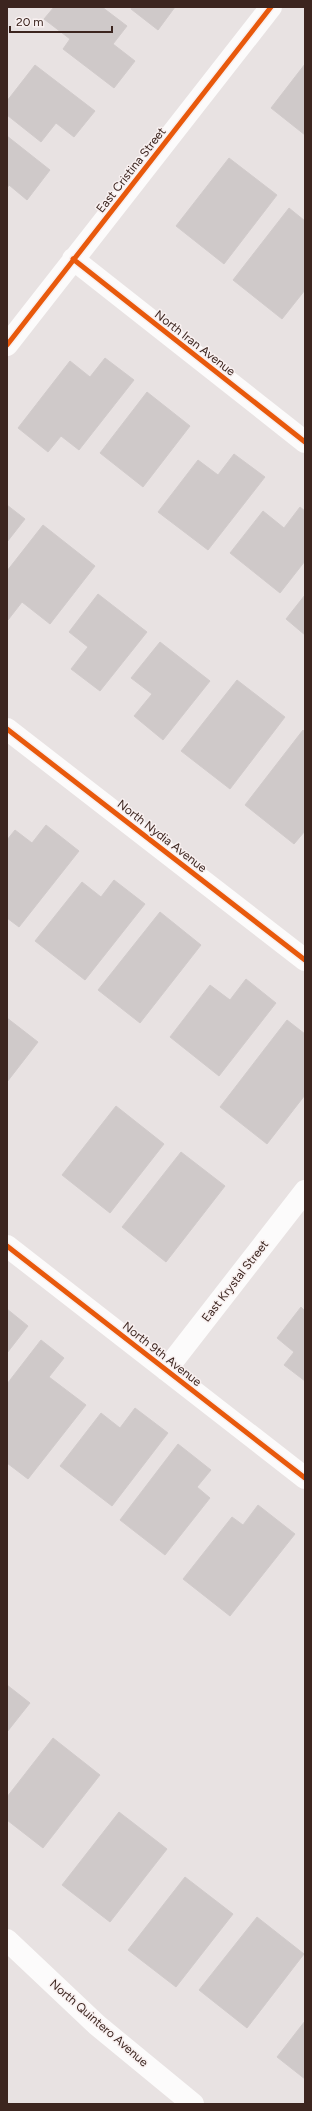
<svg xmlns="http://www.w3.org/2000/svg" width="312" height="2111" font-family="Figtree,sans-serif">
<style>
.building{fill:#cfc9c9;stroke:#d1cbcb}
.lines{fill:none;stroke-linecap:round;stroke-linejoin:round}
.minor{stroke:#fcfbfb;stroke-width:22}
.cycleway-casing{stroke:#f8f0f0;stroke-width:8}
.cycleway{stroke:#e8590c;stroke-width:5}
.labels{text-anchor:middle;stroke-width:3;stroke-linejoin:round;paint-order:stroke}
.street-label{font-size:12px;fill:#3c251f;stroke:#f8f0f0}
</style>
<rect width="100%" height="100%" fill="#e8e2e2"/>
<path class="building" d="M54 7H102L127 26 113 44 135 61 114 88 63 49 70 39 44 19Z
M132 7H175L158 30 131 9Z
M305 64V135L271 108Z
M35 65 95 111 74 137 56 123 41 142 7 115V101Z
M7 136 50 170 27 200 9 185 7 188Z
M229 158 277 195 224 264 176 226Z
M289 208 305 221V290L282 319 233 280Z
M105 358 134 380 79 450 61 436 48 452 18 428 70 361 90 377Z
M147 392 190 426 143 487 100 453Z
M234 454 265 477 208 550 158 512 198 460 218 475Z
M7 505 25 519 7 542Z
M300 507 305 511V561L280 593 230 553 263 511 284 528Z
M43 525 95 566 50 624 22 602 8 620 7 571Z
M98 594 147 632 100 691 71 669 88 647 69 632Z
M305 595V635L286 619Z
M160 642 210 681 163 740 134 716 152 694 131 678Z
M237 680 285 717 230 789 181 751Z
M303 730 305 732V831L294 844 245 805Z
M46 825 79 851 19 927 7 918V840L15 830 32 843Z
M114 880 145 904 85 980 35 941 82 882 101 897Z
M160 912 201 945 140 1023 98 990Z
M246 979 276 1003 219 1076 170 1037 210 985 230 1000Z
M7 1018 38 1042 7 1082Z
M287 1020 305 1034V1095L267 1144 220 1107Z
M116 1106 164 1144 110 1213 62 1175Z
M181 1152 225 1186 166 1262 122 1227Z
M301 1307 305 1311V1381L284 1365 294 1352 277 1338Z
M7 1309 28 1326 7 1353Z
M41 1340 64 1358 49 1377 86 1405 28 1479 7 1463V1384Z
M135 1408 168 1433 112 1506 60 1466 101 1413 120 1428Z
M178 1444 211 1470 197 1487 210 1498 165 1555 120 1520Z
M258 1505 295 1534 230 1616 183 1579 232 1517 243 1525Z
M7 1685 30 1703 7 1732Z
M53 1738 100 1775 43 1848 7 1820V1797Z
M119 1812 167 1849 110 1922 62 1885Z
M185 1877 233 1914 176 1987 128 1950Z
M257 1917 304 1954 247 2028 199 1990Z
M305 2021V2079L277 2057Z"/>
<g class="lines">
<path class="minor" d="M73 259 305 442
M7 345 271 7
M7 729 305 960
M7 1246 305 1478
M166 1370 305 1191
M7 1940 97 2025 193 2104"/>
<defs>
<path id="cycleway" d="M73 259 305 442
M7 345 271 7
M7 729 305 960
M7 1246 305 1478"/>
</defs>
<use href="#cycleway" class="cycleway-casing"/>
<use href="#cycleway" class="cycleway"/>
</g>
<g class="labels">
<g class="street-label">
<text transform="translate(131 170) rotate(-52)" y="4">East Cristina Street</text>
<text transform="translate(195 343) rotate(38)" y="4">North Iran Avenue</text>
<text transform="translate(162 836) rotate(38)" y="4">North Nydia Avenue</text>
<text transform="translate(235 1281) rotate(-52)" y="4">East Krystal Street</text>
<text transform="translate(162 1354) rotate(38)" y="4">North 9th Avenue</text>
<text transform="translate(99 2023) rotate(41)" y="4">North Quintero Avenue</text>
</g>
</g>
<rect width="312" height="2111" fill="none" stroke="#3c251f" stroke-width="16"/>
<path d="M10 26v6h102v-6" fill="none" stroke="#3c251f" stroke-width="2"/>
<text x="16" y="26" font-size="12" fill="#3c251f" stroke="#f8f0f0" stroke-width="3" paint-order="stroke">20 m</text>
</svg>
